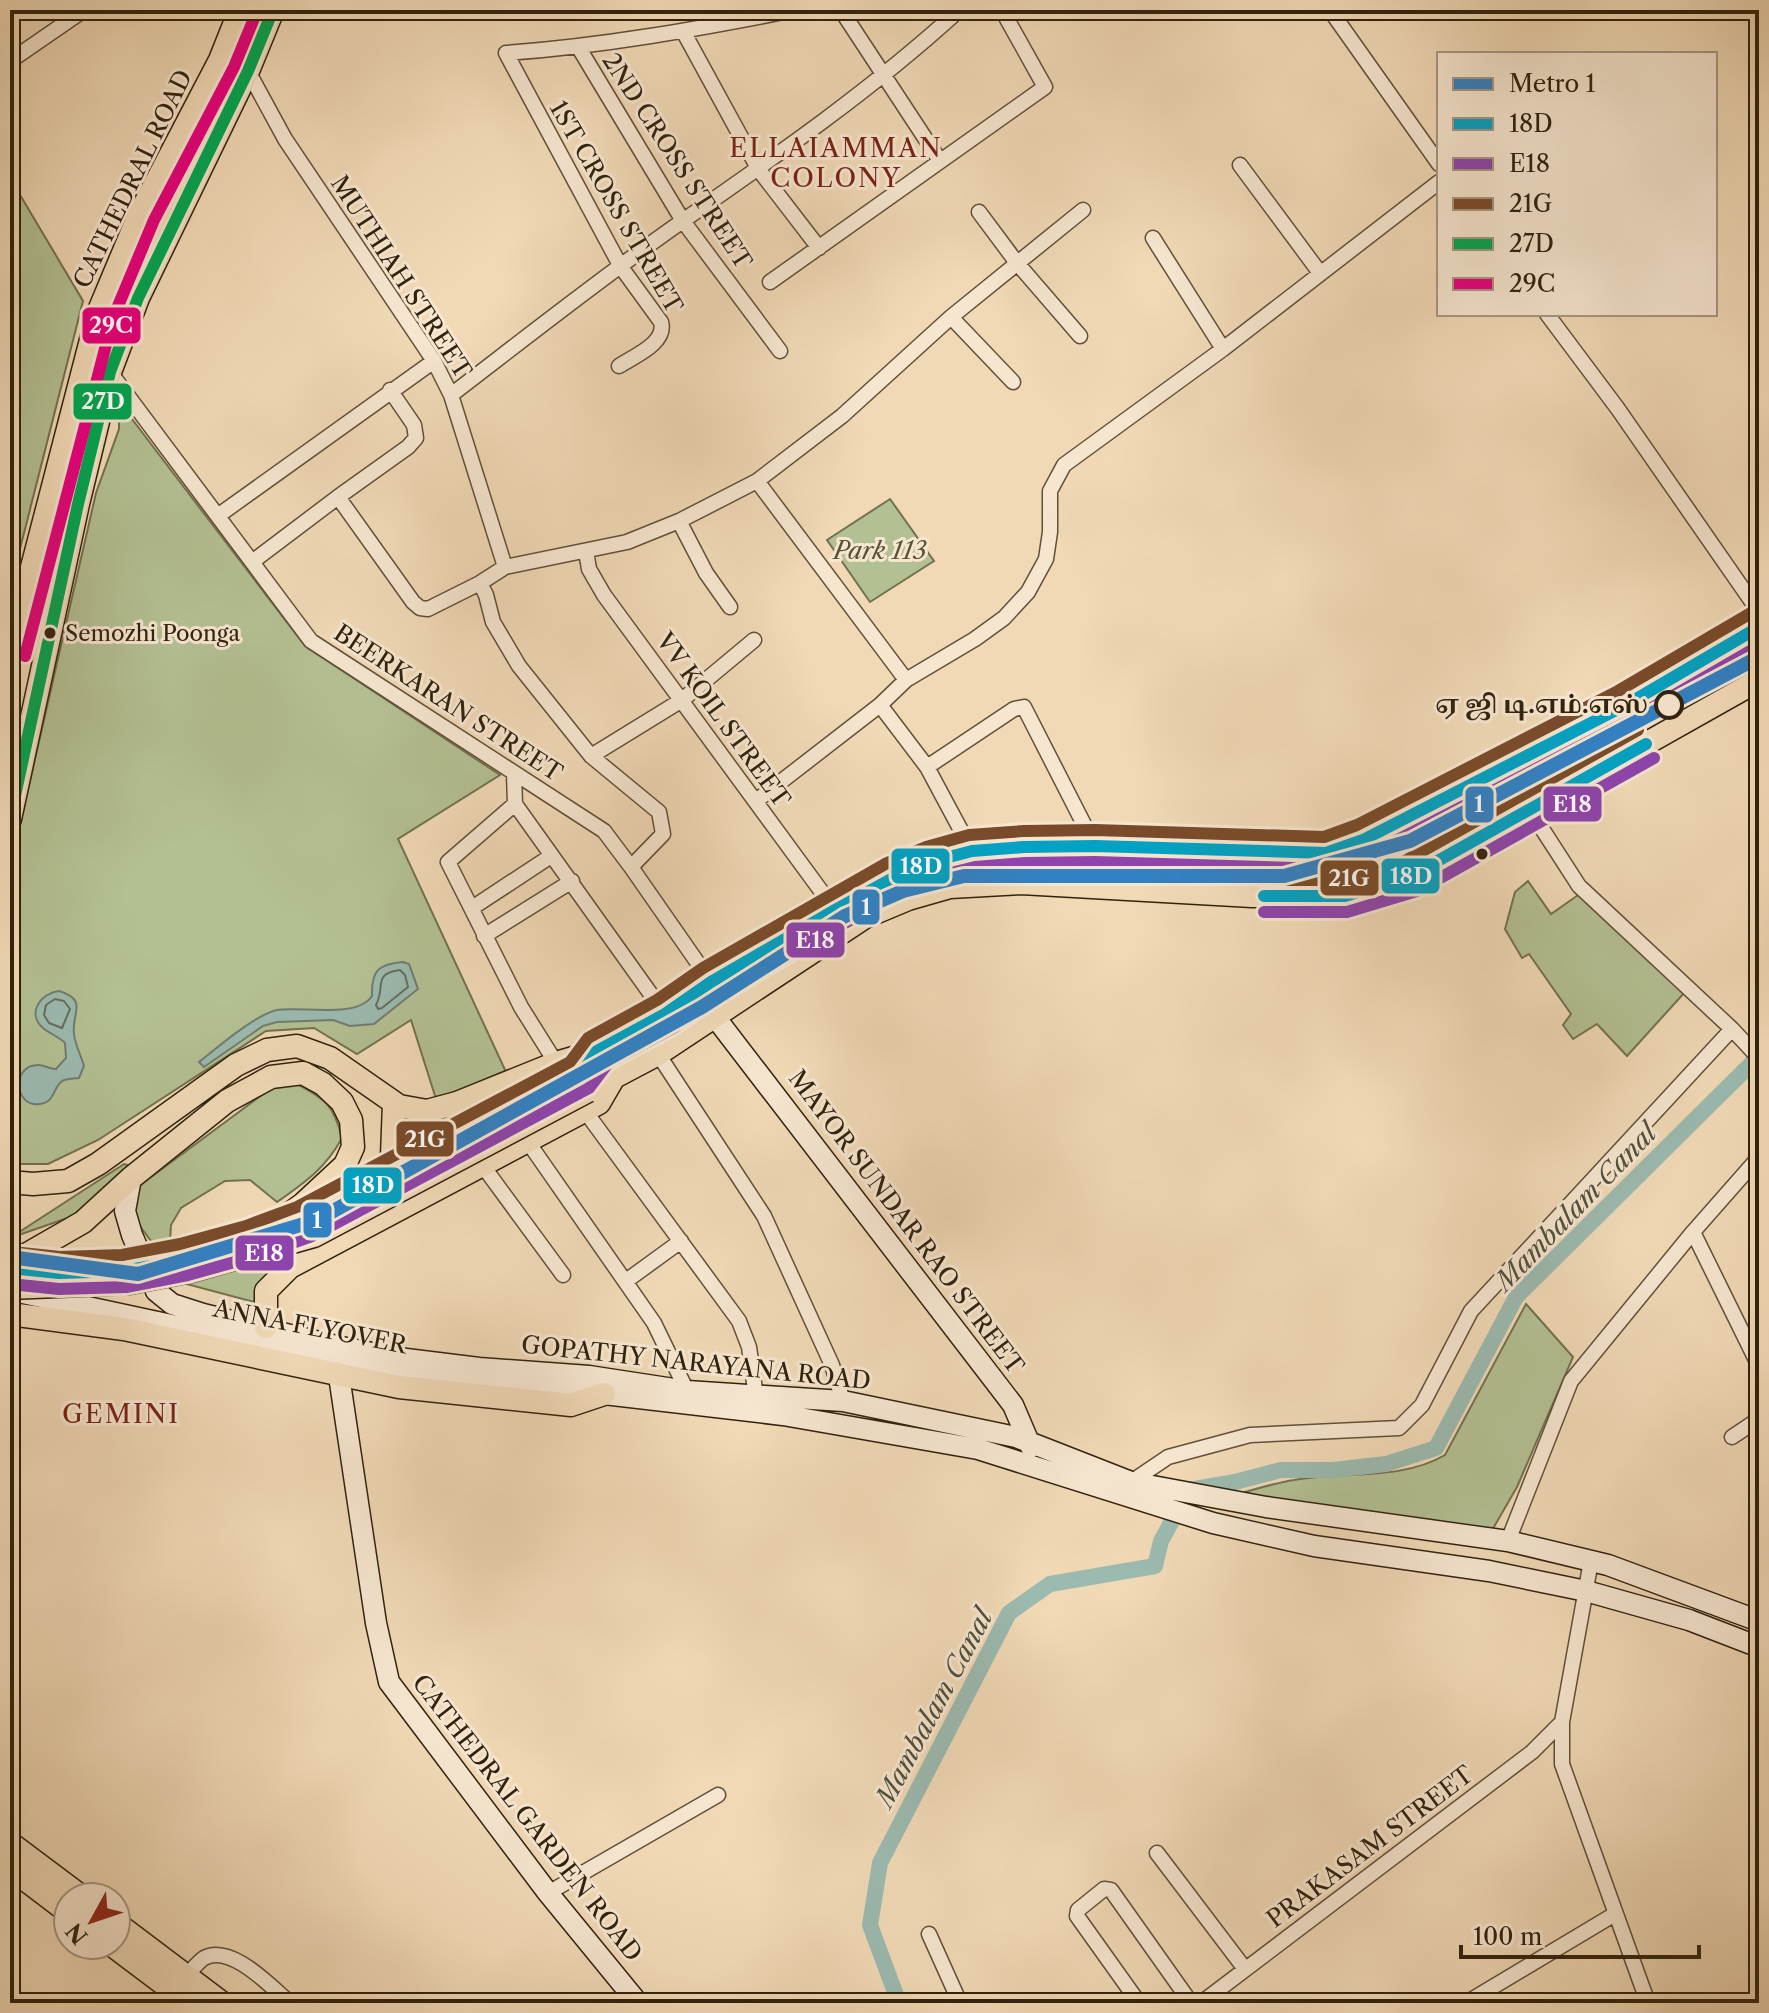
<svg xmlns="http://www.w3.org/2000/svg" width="1769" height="2013" font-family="'Libre Caslon Text','Noto Serif Tamil',serif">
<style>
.green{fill:#b3c093;stroke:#727150;stroke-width:2}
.water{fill:#9bbab0;stroke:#707d6f;stroke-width:2}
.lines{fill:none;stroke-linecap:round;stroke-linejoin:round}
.shore{stroke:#666e5f;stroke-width:2}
.canal{stroke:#9bbab0;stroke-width:16}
.street-casing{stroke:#605038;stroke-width:17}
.secondary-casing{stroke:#30220e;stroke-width:23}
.primary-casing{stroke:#30220e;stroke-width:25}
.street{stroke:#f6e6d0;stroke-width:14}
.secondary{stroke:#f6e6d0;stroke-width:20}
.primary{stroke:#f1d9b6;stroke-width:22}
.primary-bridge-casing{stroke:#30220e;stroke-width:25;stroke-linecap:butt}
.primary-bridge{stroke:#f1d9b6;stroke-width:22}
.bus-1-casing{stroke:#f6e6d0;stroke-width:18}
.bus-2-casing{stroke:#f6e6d0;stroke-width:18}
.bus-3-casing{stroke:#f6e6d0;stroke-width:18}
.bus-4-casing{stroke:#f6e6d0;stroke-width:18}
.bus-5-casing{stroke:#f6e6d0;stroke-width:18}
.bus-1{stroke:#02a2c4;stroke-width:12}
.bus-2{stroke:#8e44ad;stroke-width:12}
.bus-3{stroke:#7a4b2a;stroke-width:12}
.bus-4{stroke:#00a651;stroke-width:12}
.bus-5{stroke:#e5007d;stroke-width:12}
.metro-1-casing{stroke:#f6e6d0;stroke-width:20}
.metro-1{stroke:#3281c4;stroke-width:14}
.bus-dot{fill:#30220e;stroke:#f6e6d0;stroke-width:3}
.stop-dot{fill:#f6e6d0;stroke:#30220e;stroke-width:4}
.labels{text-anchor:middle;stroke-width:6;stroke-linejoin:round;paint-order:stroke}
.bus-label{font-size:22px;fill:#30220e;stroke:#f6e6d0;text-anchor:start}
.street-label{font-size:24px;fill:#30220e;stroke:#f6e6d0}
.park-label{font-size:24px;font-style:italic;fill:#575136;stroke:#f6e6d0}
.stop-label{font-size:24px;font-weight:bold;fill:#30220e;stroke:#f6e6d0;text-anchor:end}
.neighbourhood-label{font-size:26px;letter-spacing:2px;fill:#7a1f14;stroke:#f6e6d0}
.water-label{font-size:26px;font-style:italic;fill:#50503f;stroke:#f6e6d0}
.line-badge{stroke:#f6e6d0;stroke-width:3}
.badge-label{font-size:22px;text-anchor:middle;font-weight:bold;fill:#fff}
</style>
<rect width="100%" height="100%" fill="#f1d9b6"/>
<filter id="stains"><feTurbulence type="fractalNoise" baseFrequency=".0025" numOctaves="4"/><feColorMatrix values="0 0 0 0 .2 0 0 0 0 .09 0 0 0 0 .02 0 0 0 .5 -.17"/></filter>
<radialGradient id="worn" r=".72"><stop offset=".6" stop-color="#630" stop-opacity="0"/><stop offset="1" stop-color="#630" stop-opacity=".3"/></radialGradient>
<path class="green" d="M10 178 83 301 10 588Z
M119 402 305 646 500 775 398 839 506 1072 436 1099 411 1020 357 1054 314 1028 266 1031 98 1140 48 1164H18L10 1159V868L96 493 119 429Z
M890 499 934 561 870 602 827 540Z
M1528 881 1551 914 1581 893 1685 992 1627 1056 1597 1024 1573 1039 1563 1025 1571 1014 1529 954 1522 958 1505 929 1515 892Z
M297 1084C326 1099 334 1106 342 1138 326 1168 304 1183 277 1202L250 1180 225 1181 181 1208 171 1225 170 1241 154 1245 131 1214 139 1186 274 1086Z
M124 1164 131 1166 88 1211 10 1238Z
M286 1253C271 1269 258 1281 258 1303L179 1282Z
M1526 1304 1573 1357 1517 1487 1491 1532 1234 1495C1253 1490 1274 1483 1294 1480 1343 1471 1401 1481 1445 1455Z"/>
<path class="water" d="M403 962 409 964 418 989 374 1024 350 1026 333 1020 277 1022 263 1026 204 1067 199 1062C218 1047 255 1015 277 1010 301 1006 357 1019 372 996 371 970 379 964 403 962Z
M59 991C89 1000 71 1014 74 1034 75 1045 81 1055 84 1066L79 1078C74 1079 65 1078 61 1082 52 1090 55 1102 40 1104 14 1108 11 1065 38 1065 45 1065 49 1069 56 1069L66 1058 65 1043C58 1036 50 1034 43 1028 26 1013 41 993 59 991Z"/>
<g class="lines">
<path class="shore" d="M400 970 405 975 408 987 382 1008 378 1009 376 1005C386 986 372 974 400 970Z
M55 999 64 1001 70 1009 62 1028 49 1023 44 1015 46 1005Z"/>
<path class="canal" d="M899 2003 870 1925 880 1863 1009 1613 1050 1584 1155 1566 1161 1541 1189 1490 1235 1482 1281 1470H1333L1386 1464 1436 1448 1516 1297 1759 1056"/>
<defs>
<path id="street" d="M841 10 940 161
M1330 10 1439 164
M683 31 759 170 819 248
M579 48 683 221 780 351
M220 60 248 71 285 139 434 361 451 395 505 567 627 542 679 521 757 481 842 416 951 317 1083 210
M10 61 84 10
M1240 165 1320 273
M979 212 1017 263 1080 336
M1153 238 1223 349
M770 282 1045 87 1002 10
M1547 314 1618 409 1759 612
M951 317 1013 382
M619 366C634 356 667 343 661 322L621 267 506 53C603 46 698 29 794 10
M110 372 311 641 604 831 631 867
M451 395C528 336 605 275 684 220 779 154 874 88 959 10
M757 481 906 680
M338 497 408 447 416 438 414 425 390 390
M219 515 434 361
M679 521 706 573 730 607
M586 551 589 569 604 595 835 910
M252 562 338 497 413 602 420 608 428 609 480 583 505 567
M480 583 486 595 493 622 519 666 591 756 659 812 663 834 631 867 711 982
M880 705 927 767 972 851
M591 756 682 700 754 640
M927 767 1014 709 1024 707 1095 846
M514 774 515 804 665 1014
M756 801 880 705 906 680 975 639 1004 618 1028 592 1046 559 1050 532V491L1064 465 1223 349 1439 182
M515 804 448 862 521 1007 556 1063
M1530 810 1579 886 1732 1029 1759 1058
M472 908 551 856
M484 936 572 881
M658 1054 764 1216 832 1365 843 1401
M585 1111 739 1321 749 1347 756 1397
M528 1142 654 1323 687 1391
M483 1166 563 1275
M1693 1232 1759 1366
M626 1281 681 1241
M1732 1437 1759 1419
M1131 1482 1168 1457 1250 1435 1399 1428 1422 1405 1471 1311 1732 1029
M1508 1541 1571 1381 1693 1232 1759 1157
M1591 1561 1562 1722V1764L1648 2003
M1157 1853 1245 1969
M548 1893 718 1795
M929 1934 960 2003
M186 1976C191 1971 198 1962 204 1958 231 1943 271 1987 290 2003
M1139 2003 1077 1916 1078 1910 1104 1889 1111 1890 1191 2003
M1201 2003 1532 1752 1562 1722
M1466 2003 1615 1914"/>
<path id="secondary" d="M715 1017 1013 1405 1031 1447
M131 1178 125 1211 132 1235 156 1291 172 1304 203 1314 336 1346 398 1358 479 1368 589 1376 687 1391 843 1401 1016 1437 1131 1482 1266 1507 1508 1541 1608 1565 1759 1621
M18 1292 371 1368 431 1377 508 1383 783 1415 978 1449 1213 1523 1314 1546 1489 1571 1586 1591 1689 1620 1759 1647
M339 1376 376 1623 389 1682 548 1893 638 2003"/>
<path id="primary" d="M10 652 98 313 140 213 220 60 240 10
M10 819 78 504 110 372 138 298 248 71 273 10
M588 1091 658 1054 865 917 908 899 950 887 1021 883 1252 896H1345L1411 876 1759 680
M394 1103 392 1156 400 1189
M10 1182 33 1184 68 1181 98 1164 236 1065 267 1050 297 1046 330 1058 399 1106 427 1111 457 1103 556 1063 597 1051 665 1014 711 982 895 877 930 862 972 851 1095 846 1326 853 1363 840 1393 825 1626 705 1759 627
M10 1264 83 1222 131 1178 227 1101 271 1077 303 1073 323 1084 342 1102 351 1120 353 1147 345 1165 303 1204 262 1234
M10 1314 124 1329 399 1387 571 1405 604 1394
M266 1327V1291L290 1267 599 1103 613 1079
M10 1843 82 1897
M10 1868 68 1912
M116 1923 222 2003
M112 1945 189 2003"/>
</defs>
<use href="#street" class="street-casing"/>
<use href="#secondary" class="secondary-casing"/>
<use href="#primary" class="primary-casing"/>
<use href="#street" class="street"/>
<use href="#secondary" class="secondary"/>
<use href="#primary" class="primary"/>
<defs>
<path id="primary-bridge" d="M251 1241 304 1222 581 1074
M10 1268 81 1272
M10 1288 129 1283 191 1271 314 1236 588 1091"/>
</defs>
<use href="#primary-bridge" class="primary-bridge-casing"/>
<use href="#primary-bridge" class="primary-bridge"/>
<defs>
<path id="bus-1" d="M1264 896H1345L1411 876 1646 744
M10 1268 59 1273 124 1271 184 1260 251 1241 304 1222 581 1074 597 1051 665 1014 711 982 835 910 895 877 930 862 972 851 1024 847 1095 846 1326 853 1363 840 1626 705 1759 627"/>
<path id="bus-2" d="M1264 912H1347L1417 891 1654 758
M10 1284 59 1289 126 1287 188 1275 256 1256 312 1236 589 1088 608 1063 673 1028 720 996 843 924 902 891 935 877 975 867 1025 863 1095 862 1327 869 1370 854 1633 719 1759 646"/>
<path id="bus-3" d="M1264 880H1343L1405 861 1638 730
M12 1252 60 1257 122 1255 180 1244 246 1226 297 1207 570 1062 588 1038 657 1000 703 968 887 863 926 847 969 835 1024 831 1095 830 1324 837 1357 825 1618 691 1751 613"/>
<path id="bus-4" d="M10 819 78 504 110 372 138 298 248 71 273 10"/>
<path id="bus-5" d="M25 656 113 318 154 220 234 67 255 16"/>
</defs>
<use href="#bus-1" class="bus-1-casing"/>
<use href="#bus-2" class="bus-2-casing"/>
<use href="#bus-3" class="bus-3-casing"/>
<use href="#bus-4" class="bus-4-casing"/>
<use href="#bus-5" class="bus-5-casing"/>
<use href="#bus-1" class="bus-1"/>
<use href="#bus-2" class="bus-2"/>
<use href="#bus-3" class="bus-3"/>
<use href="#bus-4" class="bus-4"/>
<use href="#bus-5" class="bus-5"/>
<defs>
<path id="metro-1" d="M10 1257 138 1274 317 1220 702 1007 845 916 903 891 964 876H1284L1410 841 1759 657"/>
</defs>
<use href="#metro-1" class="metro-1-casing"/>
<use href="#metro-1" class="metro-1"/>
</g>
<g class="bus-dot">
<circle cx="50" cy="633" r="7"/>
<circle cx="1482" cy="854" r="7"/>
</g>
<circle class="stop-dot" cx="1669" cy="705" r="13"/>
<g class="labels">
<g class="bus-label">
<text x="65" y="641">Semozhi Poonga</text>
</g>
<g class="street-label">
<text transform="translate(677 161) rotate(57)" y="8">2ND CROSS STREET</text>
<text transform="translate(133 179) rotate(-64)" y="8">CATHEDRAL ROAD</text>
<text transform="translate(616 207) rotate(60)" y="8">1ST CROSS STREET</text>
<text transform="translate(401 277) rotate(57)" y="8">MUTHIAH STREET</text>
<text transform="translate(448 703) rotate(33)" y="8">BEERKARAN STREET</text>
<text transform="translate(723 720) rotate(54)" y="8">VV KOIL STREET</text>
<text transform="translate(906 1222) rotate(53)" y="8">MAYOR SUNDAR RAO STREET</text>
<text transform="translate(310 1327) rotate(11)" y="8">ANNA FLYOVER</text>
<text transform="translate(696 1363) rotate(6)" y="8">GOPATHY NARAYANA ROAD</text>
<text transform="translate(527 1818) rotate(52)" y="8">CATHEDRAL GARDEN ROAD</text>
<text transform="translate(1370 1847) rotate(-37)" y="8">PRAKASAM STREET</text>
</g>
<g class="park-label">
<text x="880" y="559">Park 113</text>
</g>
<g class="stop-label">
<text x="1648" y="713">ஏ ஜி டி.எம்.எஸ்</text>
</g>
<g class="neighbourhood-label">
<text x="836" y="157">ELLAIAMMAN<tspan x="836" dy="30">COLONY</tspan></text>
<text x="121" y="1423">GEMINI</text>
</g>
<g class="water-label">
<text transform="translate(1576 1207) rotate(-46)" y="9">Mambalam Canal</text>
<text transform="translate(934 1708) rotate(-62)" y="9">Mambalam Canal</text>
</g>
</g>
<g class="line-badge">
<rect x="81" y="306" width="61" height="39" rx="8" fill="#e5007d"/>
<rect x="72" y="382" width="61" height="39" rx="8" fill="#00a651"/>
<rect x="1542" y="785" width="61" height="38" rx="8" fill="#8e44ad"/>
<rect x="1464" y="785" width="31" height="39" rx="8" fill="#3281c4"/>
<rect x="890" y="847" width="61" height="38" rx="8" fill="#02a2c4"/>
<rect x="1380" y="857" width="61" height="38" rx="8" fill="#02a2c4"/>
<rect x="1319" y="859" width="61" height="38" rx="8" fill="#7a4b2a"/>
<rect x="851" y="888" width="30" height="38" rx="8" fill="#3281c4"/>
<rect x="785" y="921" width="61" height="38" rx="8" fill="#8e44ad"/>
<rect x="395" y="1120" width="60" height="38" rx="8" fill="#7a4b2a"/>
<rect x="342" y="1166" width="61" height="39" rx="8" fill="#02a2c4"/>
<rect x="302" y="1201" width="31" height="38" rx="8" fill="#3281c4"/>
<rect x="234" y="1234" width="61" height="38" rx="8" fill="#8e44ad"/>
</g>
<g class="badge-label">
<text x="111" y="333">29C</text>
<text x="103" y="409">27D</text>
<text x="1572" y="812">E18</text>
<text x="1479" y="812">1</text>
<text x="921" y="874">18D</text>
<text x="1411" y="884">18D</text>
<text x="1349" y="886">21G</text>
<text x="866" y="915">1</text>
<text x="815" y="948">E18</text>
<text x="425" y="1147">21G</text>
<text x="373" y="1193">18D</text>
<text x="317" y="1228">1</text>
<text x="264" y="1261">E18</text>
</g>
<rect width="1769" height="2013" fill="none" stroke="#f1d9b6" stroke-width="40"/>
<rect x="12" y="12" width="1745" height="1989" fill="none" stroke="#30220e" stroke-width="4"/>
<rect x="20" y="20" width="1729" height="1973" fill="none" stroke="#30220e" stroke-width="2"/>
<rect x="1437" y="52" width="280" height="264" fill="#f6e6d0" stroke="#a79882" stroke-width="2"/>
<rect x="1453" y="78" width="40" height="12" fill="#3281c4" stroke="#a79882" stroke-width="2"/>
<text x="1509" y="92" font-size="24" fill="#30220e">Metro 1</text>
<rect x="1453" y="118" width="40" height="12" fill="#02a2c4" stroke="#a79882" stroke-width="2"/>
<text x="1509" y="132" font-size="24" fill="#30220e">18D</text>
<rect x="1453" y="158" width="40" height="12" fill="#8e44ad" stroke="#a79882" stroke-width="2"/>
<text x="1509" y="172" font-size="24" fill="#30220e">E18</text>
<rect x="1453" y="198" width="40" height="12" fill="#7a4b2a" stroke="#a79882" stroke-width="2"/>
<text x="1509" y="212" font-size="24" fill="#30220e">21G</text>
<rect x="1453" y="238" width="40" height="12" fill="#00a651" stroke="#a79882" stroke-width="2"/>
<text x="1509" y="252" font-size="24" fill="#30220e">27D</text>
<rect x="1453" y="278" width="40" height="12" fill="#e5007d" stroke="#a79882" stroke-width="2"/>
<text x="1509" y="292" font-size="24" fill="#30220e">29C</text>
<g transform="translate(92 1921) rotate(230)"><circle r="38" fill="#f6e6d0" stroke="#a79882" stroke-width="2"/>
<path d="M0-6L14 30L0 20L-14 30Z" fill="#8f2418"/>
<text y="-12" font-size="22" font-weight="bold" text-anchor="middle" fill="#30220e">N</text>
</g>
<path d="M1461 1945v12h238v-12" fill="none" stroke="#30220e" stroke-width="4"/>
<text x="1473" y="1945" font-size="24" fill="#30220e" stroke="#f6e6d0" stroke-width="6" paint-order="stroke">100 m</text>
<rect width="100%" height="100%" filter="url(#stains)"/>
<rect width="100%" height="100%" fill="url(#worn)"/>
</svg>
